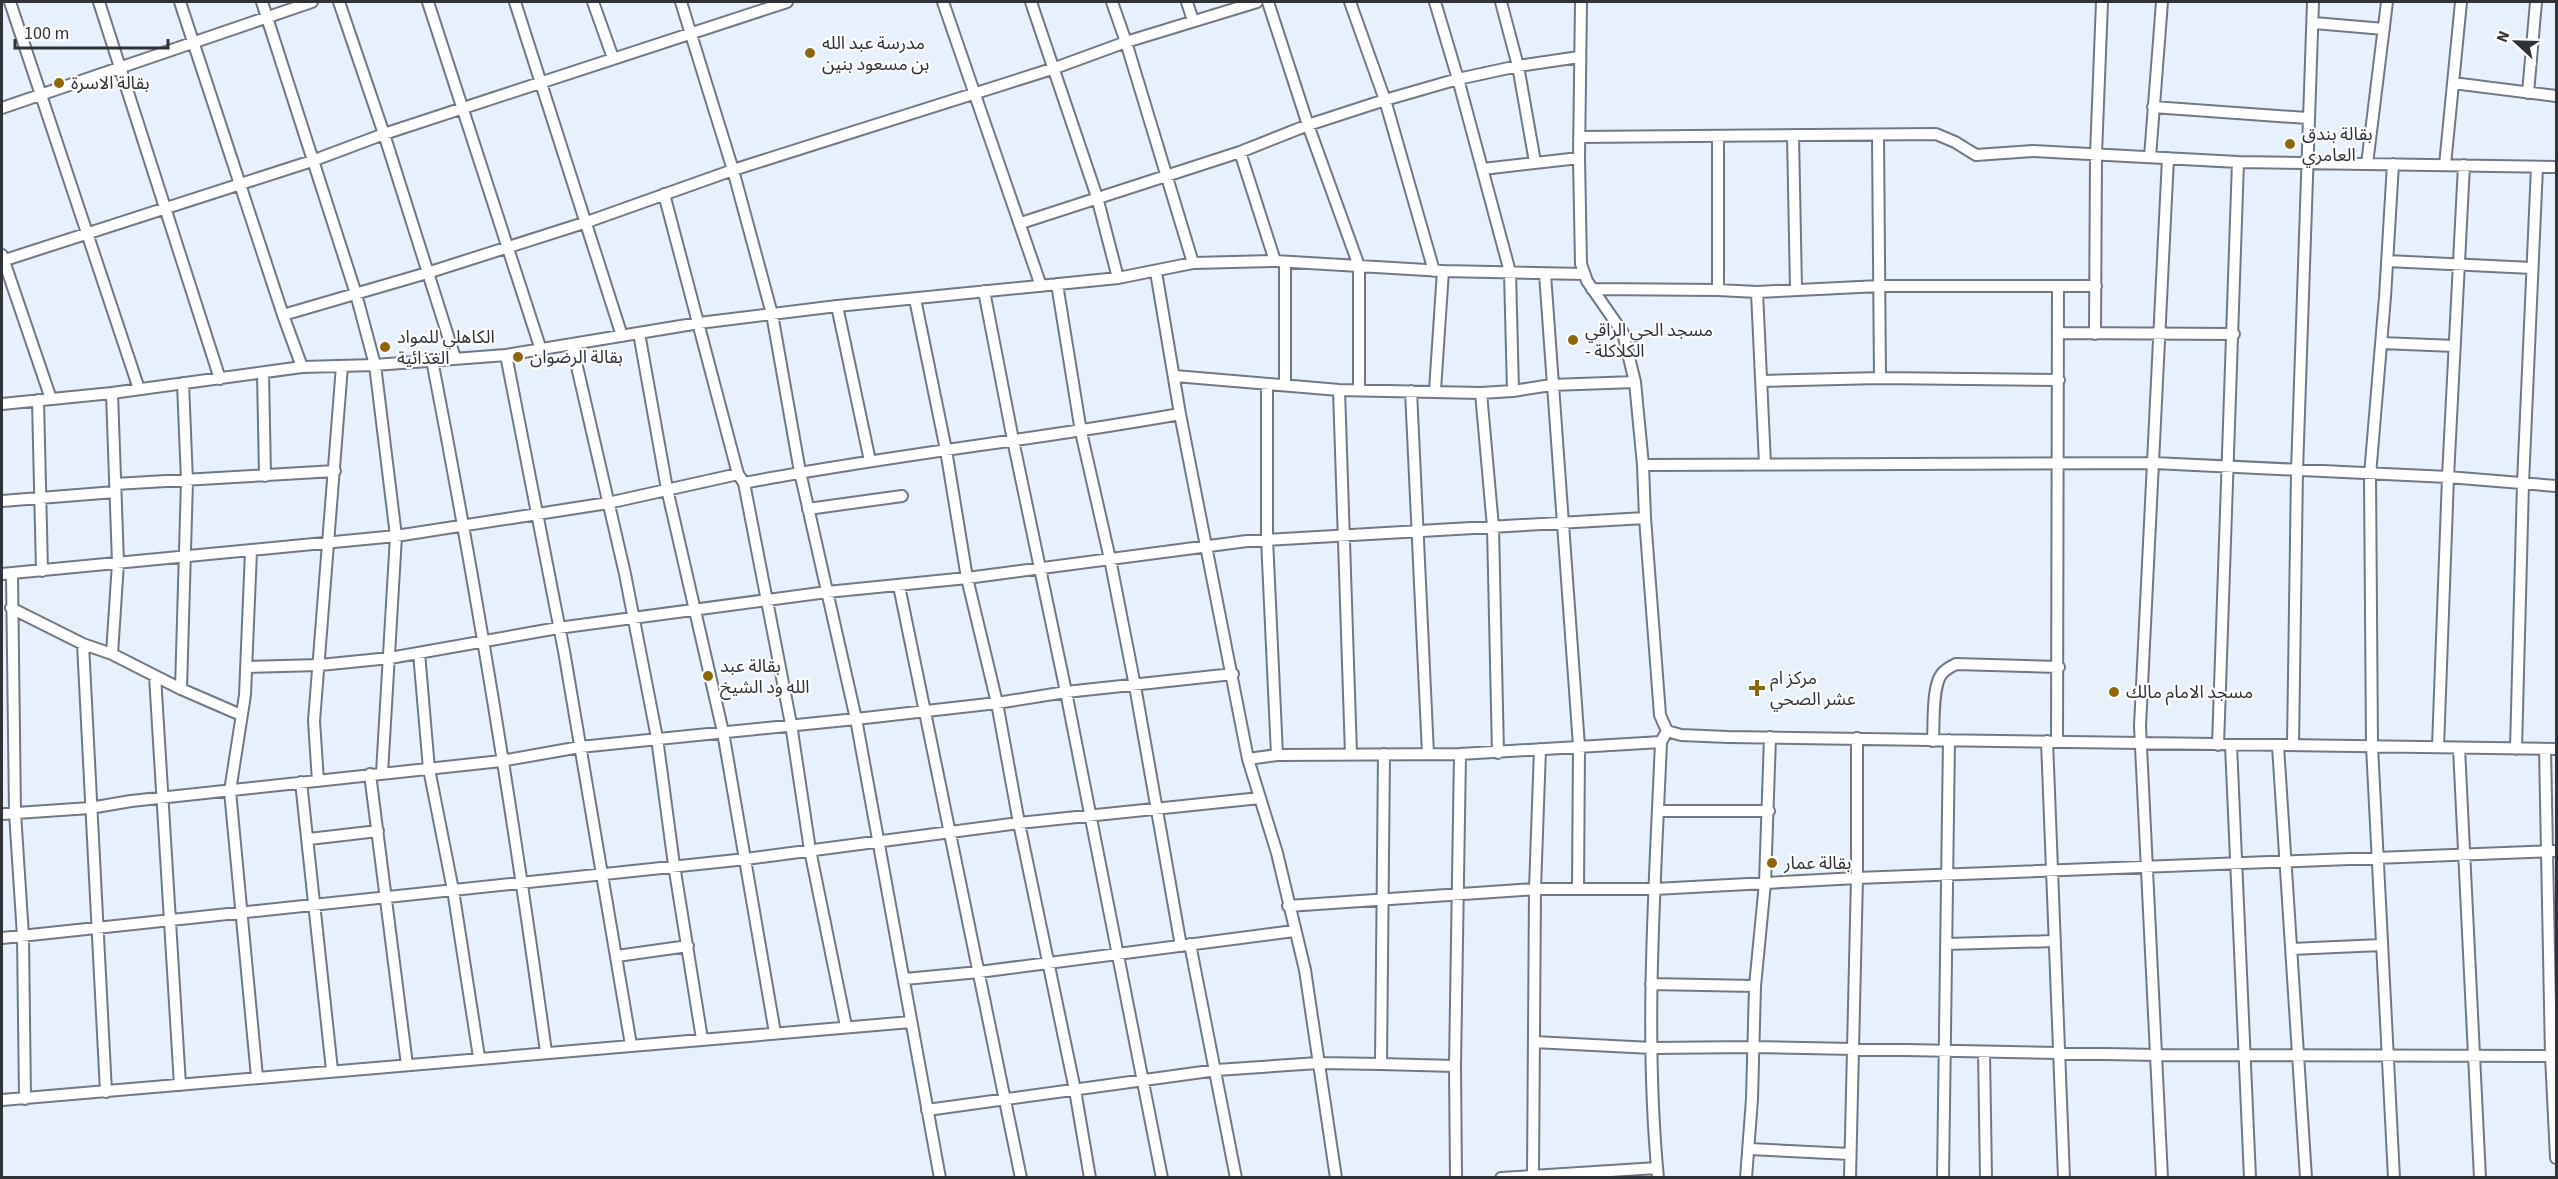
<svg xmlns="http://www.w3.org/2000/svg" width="2558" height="1179" font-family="'Source Sans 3','Noto Sans Arabic',sans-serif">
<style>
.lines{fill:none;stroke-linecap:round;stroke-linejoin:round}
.minor-casing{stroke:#707884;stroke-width:14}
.minor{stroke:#fff;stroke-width:10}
.poi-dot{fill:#8e670b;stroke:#fdfdfd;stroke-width:2}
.labels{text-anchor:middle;stroke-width:4.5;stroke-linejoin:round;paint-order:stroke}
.poi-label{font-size:18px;fill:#2f3338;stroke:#fdfdfd;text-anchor:start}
</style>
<rect width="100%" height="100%" fill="#e7f1fe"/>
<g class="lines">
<defs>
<path id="minor" d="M10 2 139 389
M99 2 220 379
M180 2 283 315 302 367
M262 2 356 294 375 365 396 536 382 773
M339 2 384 134 455 358
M428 2 541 350
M515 2 622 336
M593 2 613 58
M681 2 733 170 772 314 800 472 856 719 940 1178
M943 2 1041 286
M1031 2 1097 197 1118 278
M1112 2 1126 42 1193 263
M1187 2 1193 21
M1268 2 1308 125 1359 266V390
M1350 2 1385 100 1434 271
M1435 2 1458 79 1510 272 1513 391
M1501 2 1518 66 1535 162
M1581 2 1579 158 1581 264 1587 281 1623 333 1635 382 1643 465 1645 518 1660 715 1667 731 1681 735 1728 737 2556 749
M2314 23 2384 29
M2453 83 2556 96
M2528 93 2536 2
M2153 107 2307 118
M2 108 312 2
M1793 135 1796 289
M1878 135 1880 378
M1579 137 1936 134 1955 142 1976 155 2033 151 2238 162 2556 167
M1718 137V290
M1240 152 1275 261
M2150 157 2162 2
M2367 164 2387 2
M2393 164 2385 297 2370 475 2372 746 2394 1178
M2445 165 2461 2
M1483 169 1579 158
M664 194 738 474 744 483 791 724 810 850 846 1026
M1021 223 1240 152 1308 125 1385 100 1458 79 1518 66 1579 57
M2 255 51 399
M2 261 312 161 384 134 787 2
M2387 261 2532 268
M1156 272 1180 414 1248 759 1277 853 1305 970 1336 1178
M1545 274 1579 746 1578 889
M1057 284 1081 432 1110 559 1135 686 1181 946
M1592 289 1718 290 1757 292 1880 286H2096
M984 291 1013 440 1066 692 1162 1178
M1757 292 1765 464
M915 299 946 450 967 578 997 703 1019 823 1075 1090 1090 1178
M837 306 870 461
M283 315 427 273 587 222 733 170 1055 68 1126 42 1257 2
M639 333 667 489 723 732 775 1033
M2059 333 2234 334
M2095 334 2096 154 2102 2
M2381 343 2455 346
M572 345 625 574 657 738 674 865 702 1039
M506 355 564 651 631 1045
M432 360C477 590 514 820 546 1052
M263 373 265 476
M1175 376 1339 390 1481 393 1513 391 1551 385 1635 382
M1761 381 1880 378 2059 380
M1267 384V539L1277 755
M1285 385V262
M1339 390 1351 754
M1435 390 1443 271
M1411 391 1428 754
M1481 393 1493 527 1498 753
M38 400 42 571
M2 404 112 393 302 367 375 365 506 355 699 323 837 306 1118 278 1193 263 1275 261 1443 271 1583 274
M1643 465 2154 463 2448 477 2556 486
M744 483C889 455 1035 440 1180 414
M115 484 335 471
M2 501 115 492
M808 509 902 496
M251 551 245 695 230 791 257 1077
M2 574 396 536 608 503 738 474
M12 574 15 813 23 936 25 1099
M899 586 1021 1178
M11 608 83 644 112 654 181 689 241 715
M83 644 106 1092
M419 653 429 769 453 890 479 1057
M112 654 118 563 112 393
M247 667 320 665 390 658 558 628 827 592 967 578 1247 541 1645 518
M155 676 180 1085
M181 689 187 481 183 383
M1933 741C1934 724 1932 688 1941 675 1945 669 1950 667 1956 664L2059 667
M2047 741 2064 1178
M2057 741 2058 286
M2218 745C2224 551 2233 357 2238 162
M2231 745 2250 1178
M2293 745 2297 471 2313 2
M2278 746 2306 1178
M2438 747 2448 477 2464 165
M2459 748 2480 1178
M2516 749 2523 483 2537 167
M2545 749 2551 1056 2556 1158
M1248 759 1277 755 1460 754 1661 742
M370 774 407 1065
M318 781 314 721 342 366
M301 782 332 1070
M1658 811H1769
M2 814 90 808 131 801 501 761 580 747 856 719 997 703 1066 692 1233 674
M309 839 378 831
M1288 906 1535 889H1655L1857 878 2556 851
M2 938 746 859 1019 823 1260 798
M1190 944 1236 1178
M1946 944 2055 941
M2291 949 2381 945
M617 956 688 946
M905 979 979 972 1294 931
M1651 984 1755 986
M1534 1042 1652 1048 1753 1047 2157 1055 2556 1056
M1984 1052 1986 1178
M1381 1064 1455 1066
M2 1100 911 1022
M927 1110 1217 1070 1318 1063 1381 1064 1384 754
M1750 1149 1850 1154
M1533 1175 1535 889 1540 749
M1456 1178 1455 1066 1460 754
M1501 1178 1657 1168
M1658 1178C1644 1033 1655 887 1661 742L1667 731
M1746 1178 1752 1099 1755 986 1765 883 1770 737
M1850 1178 1857 878V738
M1943 1178 1949 740
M2162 1178 2140 726 2168 158"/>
</defs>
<use href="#minor" class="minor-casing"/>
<use href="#minor" class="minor"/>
</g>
<g class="poi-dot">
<circle cx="810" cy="53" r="6"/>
<circle cx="59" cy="83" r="6"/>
<circle cx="2290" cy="144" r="6"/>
<circle cx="1573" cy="340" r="6"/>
<circle cx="385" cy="347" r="6"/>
<circle cx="518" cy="357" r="6"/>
<circle cx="708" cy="676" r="6"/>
<path d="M1754 679h6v6h6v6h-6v6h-6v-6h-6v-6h6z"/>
<circle cx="2114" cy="692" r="6"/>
<circle cx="1772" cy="863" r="6"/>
</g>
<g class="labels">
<g class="poi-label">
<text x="822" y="49">مدرسة عبد الله<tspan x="822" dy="21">بن مسعود بنين</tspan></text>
<text x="71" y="89">بقالة الاسرة</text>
<text x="2302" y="140">بقالة بندق<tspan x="2302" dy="21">العامري</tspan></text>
<text x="1585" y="336">مسجد الحي الراقي<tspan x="1585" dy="21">- الكلاكلة</tspan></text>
<text x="397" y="343">الكاهلي للمواد<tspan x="397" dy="21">الغذائية</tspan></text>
<text x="530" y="363">بقالة الرضوان</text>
<text x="720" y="672">بقالة عبد<tspan x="720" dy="21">الله ود الشيخ</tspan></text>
<text x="1770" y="684">مركز ام<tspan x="1770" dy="21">عشر الصحي</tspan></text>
<text x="2126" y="698">مسجد الامام مالك</text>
<text x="1784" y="869">بقالة عمار</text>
</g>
</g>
<rect width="2558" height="1179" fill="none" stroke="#2f3338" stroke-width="6"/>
<g transform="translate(2516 42) rotate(292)" stroke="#fdfdfd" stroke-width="4.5" paint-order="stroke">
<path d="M0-4.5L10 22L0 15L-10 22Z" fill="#2f3338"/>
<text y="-9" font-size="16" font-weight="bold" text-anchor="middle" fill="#2f3338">N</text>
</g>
<path d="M15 39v9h153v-9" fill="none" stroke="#2f3338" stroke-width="3"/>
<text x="24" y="39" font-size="18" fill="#2f3338" stroke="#fdfdfd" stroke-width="4.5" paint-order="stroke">100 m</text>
</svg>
